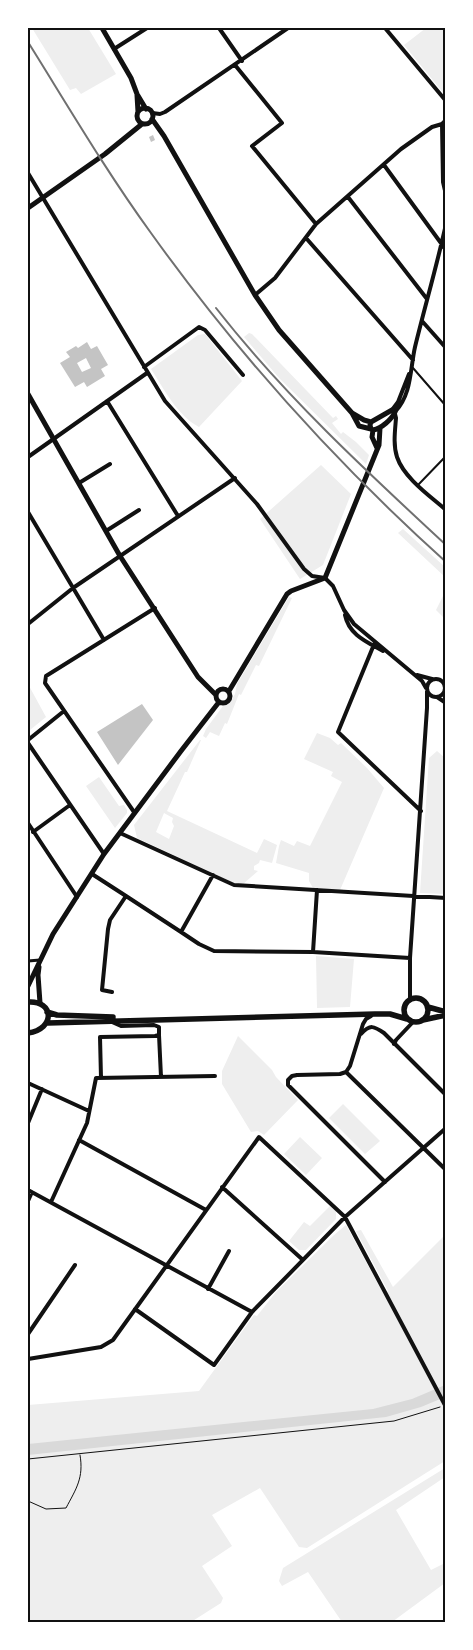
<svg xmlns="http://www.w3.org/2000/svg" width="473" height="1650" font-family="'Open Sans',sans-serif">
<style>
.green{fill:#eee;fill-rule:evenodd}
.water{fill:#d9d9d9}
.building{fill:#c4c4c4;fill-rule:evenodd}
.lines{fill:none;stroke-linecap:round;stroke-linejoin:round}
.path{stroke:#111;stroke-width:1}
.service{stroke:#111;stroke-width:2}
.pedestrian{stroke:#111;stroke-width:3}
.minor{stroke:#111;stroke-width:4}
.tertiary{stroke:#111;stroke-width:5}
.secondary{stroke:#111;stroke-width:5.5}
.rail{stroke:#707070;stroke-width:2}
.neatline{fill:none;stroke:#111;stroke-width:2}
</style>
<rect width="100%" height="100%" fill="#fff"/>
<path class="green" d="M32 28H88L116 74 81 94 76 88 70 90Z
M426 28H445V95L404 45Z
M249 333 252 334 333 418 336 416 338 419 332 423 341 434 343 432 356 442 369 455 366 464 280 379 244 337Z
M205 334 242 381 199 427C177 415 164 389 151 369L198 335Z
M321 465 351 494 323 565 300 579 260 519Z
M403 529 445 567V577L398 533Z
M445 592 446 619H445L436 610Z
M289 597 292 598 259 666 256 665 241 695 239 694 227 724 225 723 219 736 210 732 206 738 203 736 206 729 223 706 231 701 235 694 237 684Z
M28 684 46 717 30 730 28 725Z
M317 733 330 738 338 745 341 743 367 768 384 788 340 890 313 888 309 881V873L276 863 279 846 281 840 294 846 297 841 310 846 342 782 331 776 333 772 304 759Z
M200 740H201L187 772H185L167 811 257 853 264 839 277 845 272 863 260 860 259 863 254 866V870L258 871 243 884 234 883 137 838 134 825ZM164 813 173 818 172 822 174 826 169 839 156 832Z
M437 751 445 758V894L420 893 429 758Z
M99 777 119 806 124 805 127 810V813L115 828 86 786Z
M316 956 354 959 350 1007 317 1008Z
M238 1036 272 1070 276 1077 298 1100 264 1135 258 1131 251 1132 222 1084V1071Z
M343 1104 380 1141 365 1154 329 1118Z
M300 1137 322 1158 306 1175 284 1154Z
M330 1206 336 1211V1219L306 1250H299L289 1241 304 1222 310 1226Z
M346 1225 384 1295 388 1291 356 1231 361 1230 393 1287 445 1235V1461L307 1548 299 1547 260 1488 212 1515 232 1546 202 1566 223 1598 221 1603 191 1622H28V1405L199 1391 254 1315 257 1316 276 1292 334 1235Z
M445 1468V1477L396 1510 431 1570 445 1563V1583L392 1622H342L308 1572 282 1586 279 1581 283 1568Z"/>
<path class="water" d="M445 1385V1397L421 1407 386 1417 28 1455V1444L373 1409 412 1399Z"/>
<path class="building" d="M153 135 155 140 151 142 149 137Z
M87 342 91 349 97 346 108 365 101 369 105 376 87 387 84 382 75 387 60 363 70 357 66 352 76 346 78 348ZM86 358 91 368 82 372 77 363Z
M142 704 153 720 118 765 97 732Z"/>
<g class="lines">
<path class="path" d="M28 1459 394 1421 440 1407
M28 1501 46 1509 66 1508C76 1489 84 1478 80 1455"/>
<path class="service" d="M413 368 446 406
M418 485 446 456"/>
<path class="pedestrian" d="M28 961 40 960"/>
<path class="minor" d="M219 28 242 61
M385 28 446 101
M114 49 147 28
M235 65 282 123 252 146 316 224
M152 113 160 114 165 112 288 28
M442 124 443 182 446 195
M384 165 446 250
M28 173 165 401 257 504 304 569 312 576 325 578 333 586 344 610 354 624 422 681 426 688
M348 197 427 299
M306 238 413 360
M255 295 275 278 316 224 401 149 432 127 442 124 446 120
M422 321 446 348
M144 367 199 327 205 330 243 375
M107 401 178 516
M392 410 398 402 409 374
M395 412C412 394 410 369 415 347 425 306 437 265 446 224
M395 414 396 418C395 431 393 445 397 457 404 478 430 496 446 510
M28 457 147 373
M79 483 110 464
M28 512 104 640
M106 531 139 510
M345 615C349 635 367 642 383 651
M28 624 73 588 235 478
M375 642 338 732 421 811
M417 675 432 679
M427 688a9 9 0 1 1 18 0a9 9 0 1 1-18 0Z
M437 697 446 703
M28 740 64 711
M28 743 104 854
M134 812 45 683 46 676 155 608
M28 823 77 897
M33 832 70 805
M120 833 234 885 446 898
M92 874 126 896 110 920 108 929 102 990 112 992
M126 896 181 932 213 875
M181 932 199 944 214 951 313 952 410 958
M313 952 317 890
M410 999V958L427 708V691
M371 1016 366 1019 363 1024 350 1066 346 1072 446 1170
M361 1034C370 1024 374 1026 384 1033L446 1095
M159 1035 161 1077
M394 1044 396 1040 413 1022
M346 1072 340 1074 297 1075 292 1076 288 1080V1085L385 1182
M101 1078 100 1037 155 1036 159 1035V1027L154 1025 121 1026 112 1022
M28 1083 89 1111
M28 1123 42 1089
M79 1140 206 1210
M222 1187 303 1260
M28 1190 252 1312
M28 1201 32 1192
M51 1202 87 1123 96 1078 215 1076
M208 1289 229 1251
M135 1309 214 1365 252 1312 345 1217 446 1128
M28 1334 75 1265
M28 1359 101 1347 113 1340 259 1137 345 1217 446 1407"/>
<path class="tertiary" d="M102 28 131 78 137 94 146 109
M137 95 138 112
M137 116a8 8 0 1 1 16 0a8 8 0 1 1-16 0Z
M152 119 164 136 255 295 279 330 352 413 359 426 371 429
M28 208 105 154 142 124
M28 394 120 556 198 677 216 695
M392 410 395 412C392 419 381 429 373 430L371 429 370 425 371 422Z
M352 413 364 420 371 422
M373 430 372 437 377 448
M216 696a7 7 0 1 1 14 0a7 7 0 1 1-14 0Z
M229 691 287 594 291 591 325 578 379 445 380 428
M39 967 38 975 40 1003
M28 986 53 934 104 854 181 751 219 702"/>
<path class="secondary" d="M404 1010a12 12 0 1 1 24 0a12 12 0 1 1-24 0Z
M28 1002C54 1000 56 1029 28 1033
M428 1007 446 1012
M47 1012 57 1015 113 1017
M423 1020 446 1015
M48 1023 375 1014H390L407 1019"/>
<path class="rail" d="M28 42C68 106 106 171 151 233 237 353 336 463 446 562
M216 308C284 395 365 470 446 545"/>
</g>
<rect width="473" height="1650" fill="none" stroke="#ffffff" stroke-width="58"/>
<rect x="29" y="29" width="415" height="1592" class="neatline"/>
</svg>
